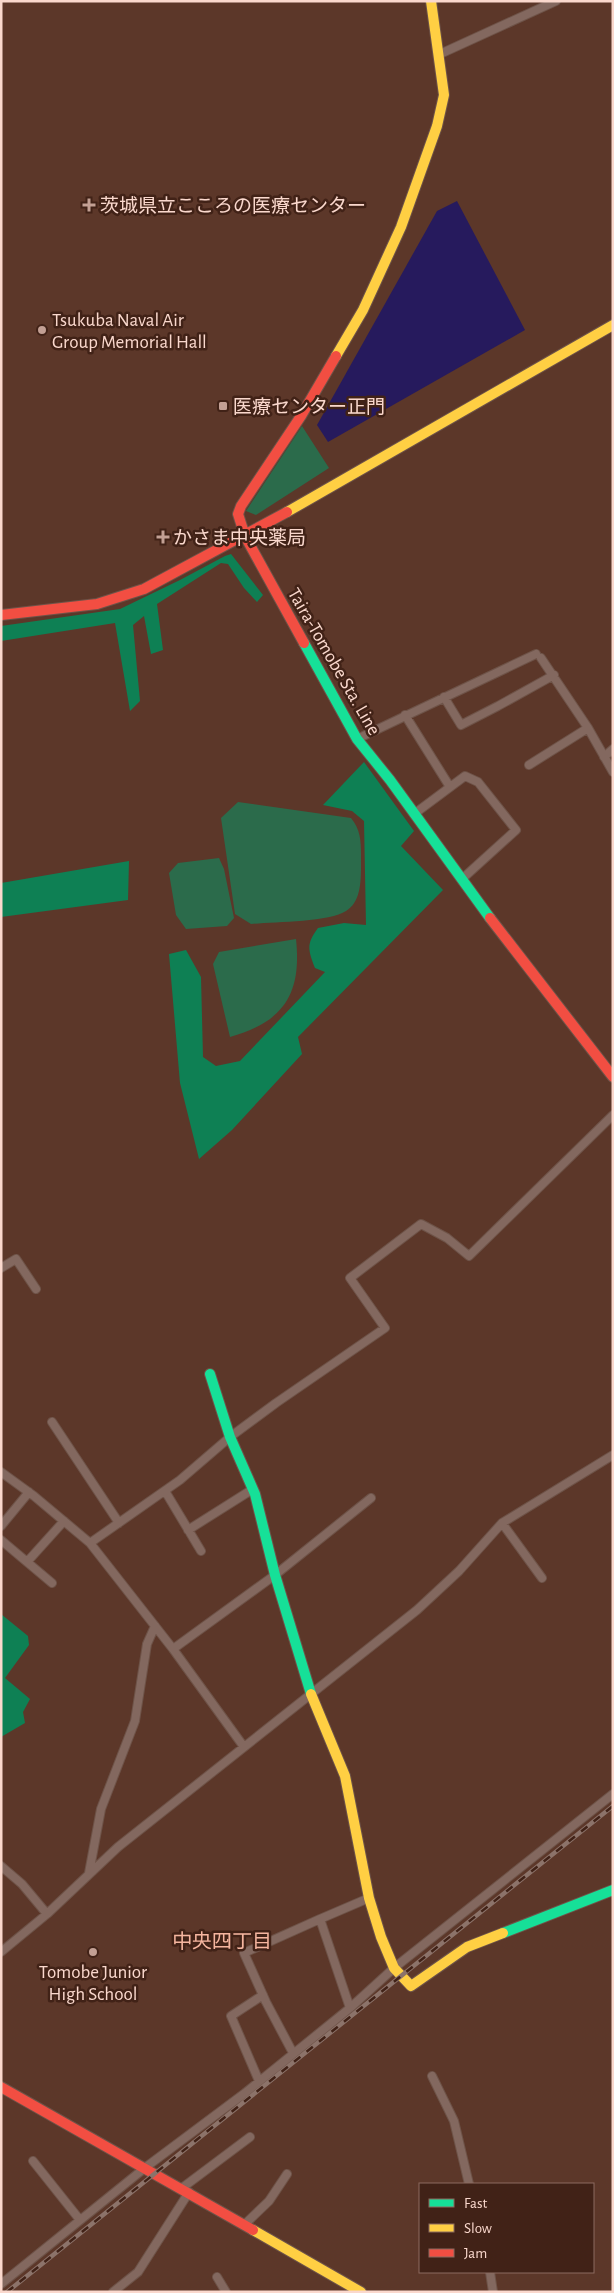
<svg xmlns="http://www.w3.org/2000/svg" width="614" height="2293" font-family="'Alegreya Sans','Noto Sans JP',sans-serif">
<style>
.green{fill:#2b6b4b}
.forest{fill:#0e8054}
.water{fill:#261a5d}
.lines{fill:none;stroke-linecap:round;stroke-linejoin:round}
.street-casing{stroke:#6e5348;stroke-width:10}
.fast-casing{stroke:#6e5348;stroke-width:12}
.slow-casing{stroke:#6e5348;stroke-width:12}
.jam-casing{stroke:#6e5348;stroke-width:12}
.street{stroke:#83685f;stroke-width:8}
.fast{stroke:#16e098;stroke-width:10}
.slow{stroke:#ffcf43;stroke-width:10}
.jam{stroke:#f24e42;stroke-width:10}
.rail-casing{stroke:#8c736a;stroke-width:4.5}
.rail{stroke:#412217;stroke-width:2.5;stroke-dasharray:8;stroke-linecap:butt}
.poi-dot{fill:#c3a094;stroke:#412217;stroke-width:2}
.labels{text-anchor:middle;stroke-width:5;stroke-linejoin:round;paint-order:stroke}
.poi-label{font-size:19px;fill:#fad8cd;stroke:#412217;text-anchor:start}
.street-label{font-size:19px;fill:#fad8cd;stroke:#412217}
.neighbourhood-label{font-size:20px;fill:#f5b59f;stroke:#412217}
</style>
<rect width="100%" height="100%" fill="#5c3729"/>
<path class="green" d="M302 426 329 468 256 515 246 511Z
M238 802 351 818C362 831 361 845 361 862 361 877 362 902 346 911 330 922 272 922 251 924L235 914 221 818Z
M219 858 224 869 234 918 227 926 186 929 176 915 169 873 178 863Z
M296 939C302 995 283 1022 230 1037L213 964 219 952Z"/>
<path class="forest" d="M231 554 263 595 257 602 244 588 228 564 221 563 157 604 163 650 151 654 144 616 133 625 140 701 130 711 115 623 1 641V626L120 609 180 580 225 556Z
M364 762 414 831 401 846 443 890 298 1037 302 1054 232 1130 199 1159 180 1083 169 954 186 950 201 977 203 1057 216 1066 240 1061 325 972 315 968C308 950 306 944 318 928L344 923 366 925 364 821 352 811 323 805Z
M129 861 128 900 1 917V883Z
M1 1614 28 1636 29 1645 5 1678 30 1699 23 1712 25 1723 1 1737Z"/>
<path class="water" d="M457 201 525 330 328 442 317 425 437 211Z"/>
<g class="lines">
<defs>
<path id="street" d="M440 54 556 1
M541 658 588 728 613 772
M444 697 461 725 498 706 554 675
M405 715 450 787
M357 739 536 654
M604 757 613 749
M529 765 588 728
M414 814 465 776 478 782 516 830 462 879
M1 1268 16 1259 36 1289
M52 1422 119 1523
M1 1472 34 1496 90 1543 173 1649 244 1747
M165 1491 201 1551
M502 1523 542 1578
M1 1526 29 1492
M188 1530 253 1489
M1 1540 52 1583
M90 1543 180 1480 230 1437 276 1403 385 1328 350 1278 421 1224 447 1238 469 1256 613 1115
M27 1562 64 1521
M173 1649 275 1575 371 1498
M1 1866 22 1884 47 1914
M89 1873 101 1809 135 1721 147 1644 155 1626
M1 1952 47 1914 118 1847 417 1610 459 1571 502 1523 613 1455
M350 2008 320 1919 369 1898
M293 2053 266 2002 244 1953 320 1919
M432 2076 454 2121 469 2184
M259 2081 231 2016 263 1995
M33 2161 80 2220
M182 2188 250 2137
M245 2224 269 2201 287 2174
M490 2272 493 2292
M217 2277 226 2292
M1 2284 146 2167 245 2093 350 2008 394 1968 613 1794
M113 2292 138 2272 189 2192"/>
<path id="fast" d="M304 643 357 739 390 780 490 918
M210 1374 230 1437 255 1494 275 1575 311 1694
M503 1933 613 1890"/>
<path id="slow" d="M336 356 363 310 401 227 437 126 444 95 431 1
M287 512 613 325
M311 1694 345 1776 369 1898 381 1937 394 1968 411 1986 467 1947 503 1933
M253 2230 361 2292"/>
<path id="jam" d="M1 615 97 604 144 589 287 512
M304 643 245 536 238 514 241 506 301 416 336 356
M490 918 613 1077
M1 2087 253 2230"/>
</defs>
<use href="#street" class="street-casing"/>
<use href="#fast" class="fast-casing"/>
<use href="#slow" class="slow-casing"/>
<use href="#jam" class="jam-casing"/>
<use href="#street" class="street"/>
<use href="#fast" class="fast"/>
<use href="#slow" class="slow"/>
<use href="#jam" class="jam"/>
<defs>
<path id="rail" d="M7 2292 613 1806"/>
</defs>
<use href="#rail" class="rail-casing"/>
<use href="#rail" class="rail"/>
</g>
<g class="poi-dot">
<path d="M86.5 197.5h5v5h5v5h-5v5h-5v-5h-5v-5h5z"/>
<circle cx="42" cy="330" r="5"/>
<rect x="218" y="401" width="10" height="10" rx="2.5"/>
<path d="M160.5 529.5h5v5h5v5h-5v5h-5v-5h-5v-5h5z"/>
<circle cx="93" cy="1952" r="5"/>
</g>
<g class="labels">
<g class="poi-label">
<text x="100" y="212">茨城県立こころの医療センター</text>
<text x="52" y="326">Tsukuba Naval Air<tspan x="52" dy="22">Group Memorial Hall</tspan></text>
<text x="233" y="413">医療センター正門</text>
<text x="173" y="544">かさま中央薬局</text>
<text x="93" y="1978" text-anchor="middle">Tomobe Junior<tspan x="93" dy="22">High School</tspan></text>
</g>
<g class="street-label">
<text transform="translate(335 661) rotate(60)" y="7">Taira-Tomobe Sta. Line</text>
</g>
<g class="neighbourhood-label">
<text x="222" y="1948">中央四丁目</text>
</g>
</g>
<rect width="614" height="2293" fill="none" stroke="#fad8cd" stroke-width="5"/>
<rect x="419" y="2183" width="175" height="90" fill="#412217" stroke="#8b6b60"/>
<rect x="429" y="2199" width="25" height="8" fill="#16e098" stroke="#8b6b60"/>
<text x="464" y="2208" font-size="15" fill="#fad8cd">Fast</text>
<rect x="429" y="2224" width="25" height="8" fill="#ffcf43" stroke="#8b6b60"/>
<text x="464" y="2233" font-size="15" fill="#fad8cd">Slow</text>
<rect x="429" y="2249" width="25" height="8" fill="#f24e42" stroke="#8b6b60"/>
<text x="464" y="2258" font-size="15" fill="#fad8cd">Jam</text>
</svg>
